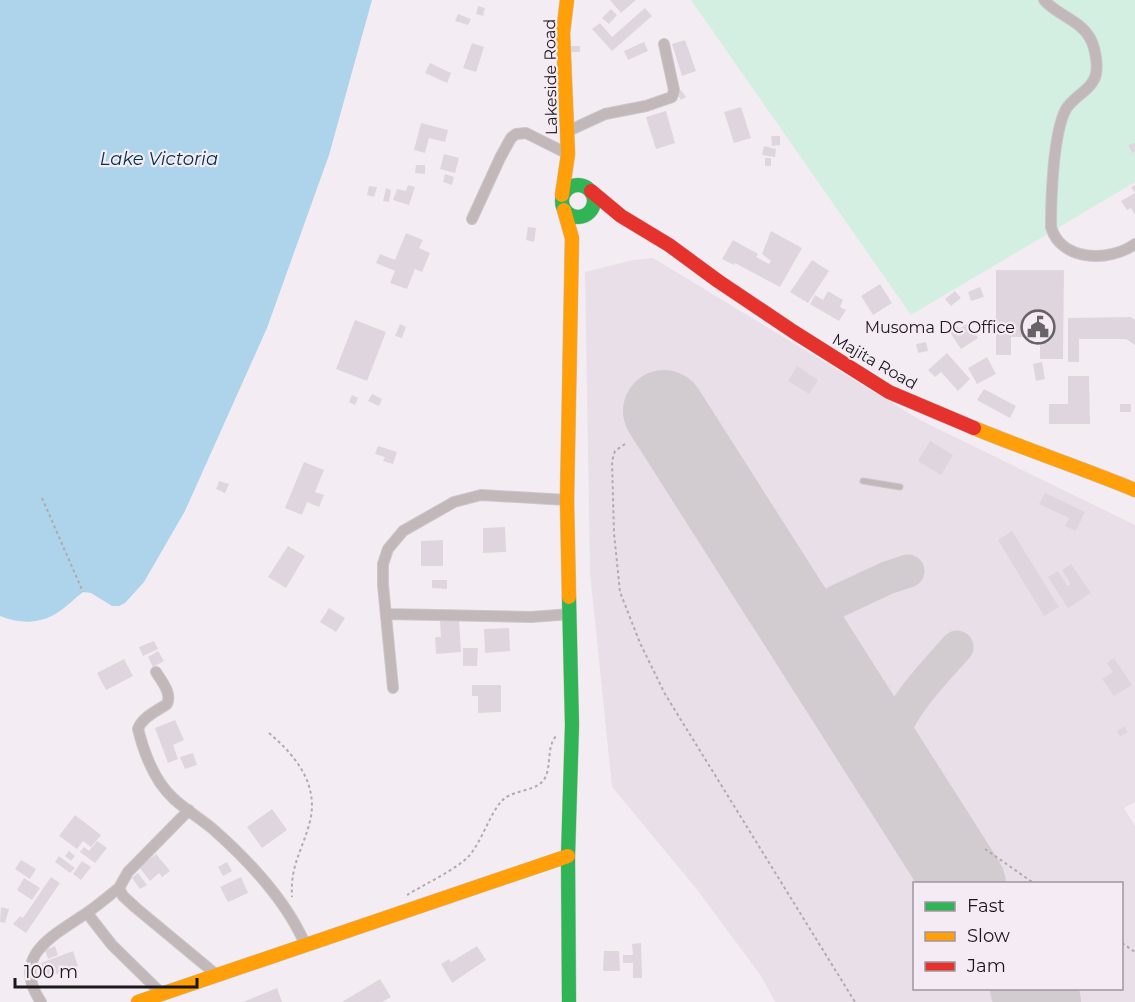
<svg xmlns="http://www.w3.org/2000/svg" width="1135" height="1002" font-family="Montserrat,sans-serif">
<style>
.built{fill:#e9dfe9;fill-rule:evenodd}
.green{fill:#d3efe1}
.water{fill:#add4eb}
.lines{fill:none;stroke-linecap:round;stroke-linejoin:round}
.taxiway{stroke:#d2ccd0;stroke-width:33}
.runway{stroke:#d2ccd0;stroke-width:82}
.building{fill:#dfd5df}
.lane-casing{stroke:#cbc7cb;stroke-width:7}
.street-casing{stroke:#cbc7cb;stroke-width:12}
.fast-casing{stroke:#cbc7cb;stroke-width:15}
.slow-casing{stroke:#cbc7cb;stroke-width:15}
.jam-casing{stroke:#cbc7cb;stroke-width:15}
.path{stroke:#b2aaac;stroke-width:2;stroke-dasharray:3 3;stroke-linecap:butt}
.lane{stroke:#c2b7b9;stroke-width:5}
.street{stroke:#c2b7b9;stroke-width:10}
.fast{stroke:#30b455;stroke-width:14}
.slow{stroke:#ff9f0a;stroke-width:14}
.jam{stroke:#e5322d;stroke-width:14}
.labels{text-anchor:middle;stroke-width:4.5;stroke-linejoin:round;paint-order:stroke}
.street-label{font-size:16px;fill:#1b181b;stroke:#f5ebf5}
.poi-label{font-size:16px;fill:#1b181b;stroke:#f5ebf5;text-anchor:end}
.water-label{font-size:18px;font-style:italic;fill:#003348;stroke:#f5ebf5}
</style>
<rect width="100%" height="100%" fill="#f3edf3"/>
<path class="built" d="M653 258 922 421 1135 525V802L1124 808 1135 826V1002H775L761 976 695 887 612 787 590 573 585 272 633 260ZM914 884H1122V988H914Z"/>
<path class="green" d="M691 0H1135V182L911 315Z"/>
<path class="water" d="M0 0H372L329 155 267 328 185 511 144 582 125 603 119 606H112L91 593 83 592C76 597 71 603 64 608 44 624 23 625 0 616Z"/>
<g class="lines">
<path class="taxiway" d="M797 620 887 578 908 571
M887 761C889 754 889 746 892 738 901 706 935 672 957 647"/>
<path class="runway" d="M664 411 965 884
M1031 988 1040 1002"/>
</g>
<path class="building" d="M610 0H636L621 13Z
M478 6 485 8 483 16 476 14Z
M645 8 652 16 612 51 592 29 600 23 612 37Z
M611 9 617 15 609 24 602 18Z
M458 14 471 19 468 25 455 21Z
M685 40 696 71 682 76 672 44Z
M644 42 648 51 628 60 624 51Z
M472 43 484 47 476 72 463 68Z
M570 46H580V52H570Z
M430 63 451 73 447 83 425 73Z
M681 90 686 97 681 100 676 93Z
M741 107 751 138 734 143 724 112Z
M666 111 675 143 656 149 646 117Z
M421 123 448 130 445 142 429 138 425 153 414 150Z
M771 136H780V145L772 146Z
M1135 143V151L1132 153 1128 145Z
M764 146 776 149 775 157 762 155Z
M444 154 459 158 455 173 440 169Z
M765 158H771V166H765Z
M416 165H425V174L415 173Z
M445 174 454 177 452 185 443 182Z
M408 185 415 187 409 205 393 200 397 189 406 191Z
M1135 185V215L1131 208 1127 210 1121 201 1135 193 1131 187Z
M369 186 377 187 374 197 367 195Z
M386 188 391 190 389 202 383 201Z
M528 227 536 228 534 242 526 240Z
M771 231 802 248 780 287 735 263 734 265 722 259 733 240 758 254 756 257 769 264 771 261 762 254Z
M406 233 423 240 419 248 430 253 422 272 415 269 407 289 390 283 395 271 376 263 380 254 395 260Z
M812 260 829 271 808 303 790 292Z
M996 270H1064L1063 359H1040V343H1048V337H1011V355H996Z
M880 284 892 303 873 315 861 296Z
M980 287 984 297 971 301 968 292Z
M828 291 843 300 840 307 846 310 839 321 810 304 815 295 823 300Z
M955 291 961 298 951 306 945 299Z
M1131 317 1135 320V345L1126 339H1079V362H1068V318Z
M355 320 386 332 367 381 336 369Z
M968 323 978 338 961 349 949 331 957 326 959 329Z
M400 324 406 327 402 338 395 336Z
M926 342 928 351 918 353 916 344Z
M947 353 970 379 958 391 941 372 935 377 928 370Z
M987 357 996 374 977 384 968 368Z
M1042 362 1045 379 1036 381 1033 364Z
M797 366 818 380 809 394 788 381Z
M1068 376H1089L1090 424H1049V404H1068Z
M984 389 1016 406 1010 418 977 400Z
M372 394 382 399 379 406 368 401Z
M352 395 358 398 355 405 349 402Z
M1120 404H1131V412H1120Z
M930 441 953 455 941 475 918 461Z
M378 446 397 452 393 464 383 461 385 457 375 454Z
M304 462 324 470 315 492 324 495 319 507 307 502 302 515 285 508Z
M219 481 229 484 225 493 216 489Z
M1045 493 1085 512 1076 531 1065 526 1069 518 1039 504Z
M505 527 506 552 483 553V528Z
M1012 531 1059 607 1044 616 998 540Z
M443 540V566H421V541Z
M288 546 305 556 286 588 268 577Z
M1071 564 1091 593 1068 608 1048 577 1058 571 1067 586 1071 584 1062 570Z
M432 580H447V589L432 588Z
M329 608 345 618 336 632 320 622Z
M459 620 461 652 436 654 435 637H441L440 621Z
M509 628 510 651 485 653 484 629Z
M154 641 158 649 143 656 139 647Z
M463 648H478L477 666H463Z
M158 651 164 661 153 667 148 657Z
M1114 658 1132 685 1114 696 1102 679 1113 672 1107 663Z
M124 659 133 676 106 690 97 673Z
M472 685H501V712L478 713V696H472Z
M175 720 184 740 173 745 178 759 168 763 155 728Z
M1124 726 1128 732 1120 737 1117 731Z
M193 753 197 765 185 769 180 757Z
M272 809 287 830 262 848 247 827Z
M75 815 101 835 91 847 83 841 77 849 59 836Z
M97 841 107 848 95 863 80 852 84 847 89 851Z
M69 851 75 856 71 861 65 856Z
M156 854 170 871 162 877 159 873 150 881 139 867Z
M59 856 75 868 70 873 55 862Z
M21 860 36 869 30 879 15 869Z
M82 861 91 867 81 880 73 874Z
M227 862 232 871 223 876 218 867Z
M138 873 147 885 140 889 132 878Z
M51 877 60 883 26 933 13 924 20 916 23 918Z
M241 877 248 893 228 902 220 887Z
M24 878 40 888 32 900 17 890Z
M1 907 9 909 5 923 0 922Z
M641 943 642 978H633V963H623V955H633L632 944Z
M55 946 58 955 48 959 45 950Z
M477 946 486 960 452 983 441 964 449 959 451 962Z
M73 951 78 966 46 978 41 963Z
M604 951H619L620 971H603Z
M380 979 391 997 382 1002H342Z
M277 988 282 1002H243Z"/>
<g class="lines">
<defs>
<path id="lane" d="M863 481 900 487"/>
<path id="street" d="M1044 0C1057 15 1080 20 1090 38 1095 47 1098 64 1096 74 1093 89 1074 96 1066 109 1053 133 1051 199 1051 227 1061 262 1110 262 1135 244
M566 132 605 114 646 106 672 97 674 90 664 44
M472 219 500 158 511 138 516 134 526 133 568 154
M386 614 531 617 571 614
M156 672C162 682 172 693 167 704 157 711 142 717 138 729 144 753 155 782 174 799 186 810 201 819 214 830 250 862 286 900 305 944
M393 688 383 585V564L388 549 403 531 454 502 481 495 567 500
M189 810 128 872 119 888 123 896 136 908 218 976
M87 913 112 945 161 993
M41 1002C11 958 49 938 82 916 95 908 107 897 119 888"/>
<path id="fast" d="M562 201a16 16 0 1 1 32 0a16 16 0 1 1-32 0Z
M569 1002 568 856 572 725 569 597"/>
<path id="slow" d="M562 195 568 154 563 33 567 0
M564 210 572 238 567 500 569 597
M974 428C1027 450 1082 468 1135 490
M138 1002 568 856"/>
<path id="jam" d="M591 191 621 216 669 245 718 281 794 332 889 392 974 428"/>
</defs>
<use href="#lane" class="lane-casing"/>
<use href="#street" class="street-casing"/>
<use href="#fast" class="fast-casing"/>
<use href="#slow" class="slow-casing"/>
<use href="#jam" class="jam-casing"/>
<path class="path" d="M625 444 615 451 612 461 614 533 620 592 640 643 665 694 855 1002
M42 498 83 592
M269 733C295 755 319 784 310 821 303 850 290 864 292 897
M985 849 1035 884
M407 895C423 885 457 869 469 856 483 840 491 809 505 798 516 790 534 791 543 781 553 768 545 747 557 735
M1122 943 1135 952"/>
<use href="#lane" class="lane"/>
<use href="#street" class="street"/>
<use href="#fast" class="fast"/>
<use href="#slow" class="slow"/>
<use href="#jam" class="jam"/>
</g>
<defs>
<symbol id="civic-ring" viewBox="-11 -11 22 22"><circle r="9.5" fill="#f5ebf5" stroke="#676367" stroke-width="1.5"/><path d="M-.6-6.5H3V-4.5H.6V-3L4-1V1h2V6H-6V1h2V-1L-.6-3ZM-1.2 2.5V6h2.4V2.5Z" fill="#676367"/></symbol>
</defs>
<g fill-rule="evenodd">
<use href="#civic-ring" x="1019" y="308" width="38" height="38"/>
</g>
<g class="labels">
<g class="street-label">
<text transform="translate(550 77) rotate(-91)" y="6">Lakeside Road</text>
<text transform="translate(875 361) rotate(30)" y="6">Majita Road</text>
</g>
<g class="poi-label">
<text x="1015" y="333">Musoma DC Office</text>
</g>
<g class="water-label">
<text x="159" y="165">Lake Victoria</text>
</g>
</g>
<rect x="913" y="882" width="210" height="108" fill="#f5ebf5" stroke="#9e979e" stroke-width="1.5"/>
<rect x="925" y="902" width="30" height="9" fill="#30b455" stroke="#9e979e" stroke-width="1.5"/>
<text x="967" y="912" font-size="18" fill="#1b181b">Fast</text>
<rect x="925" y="932" width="30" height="9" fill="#ff9f0a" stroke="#9e979e" stroke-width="1.5"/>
<text x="967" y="942" font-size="18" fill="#1b181b">Slow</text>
<rect x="925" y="962" width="30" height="9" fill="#e5322d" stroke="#9e979e" stroke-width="1.5"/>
<text x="967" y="972" font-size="18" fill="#1b181b">Jam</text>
<path d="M15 978v9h182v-9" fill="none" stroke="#1b181b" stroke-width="3"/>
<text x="24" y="978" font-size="18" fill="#1b181b" stroke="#f5ebf5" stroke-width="4.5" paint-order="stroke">100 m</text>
</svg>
